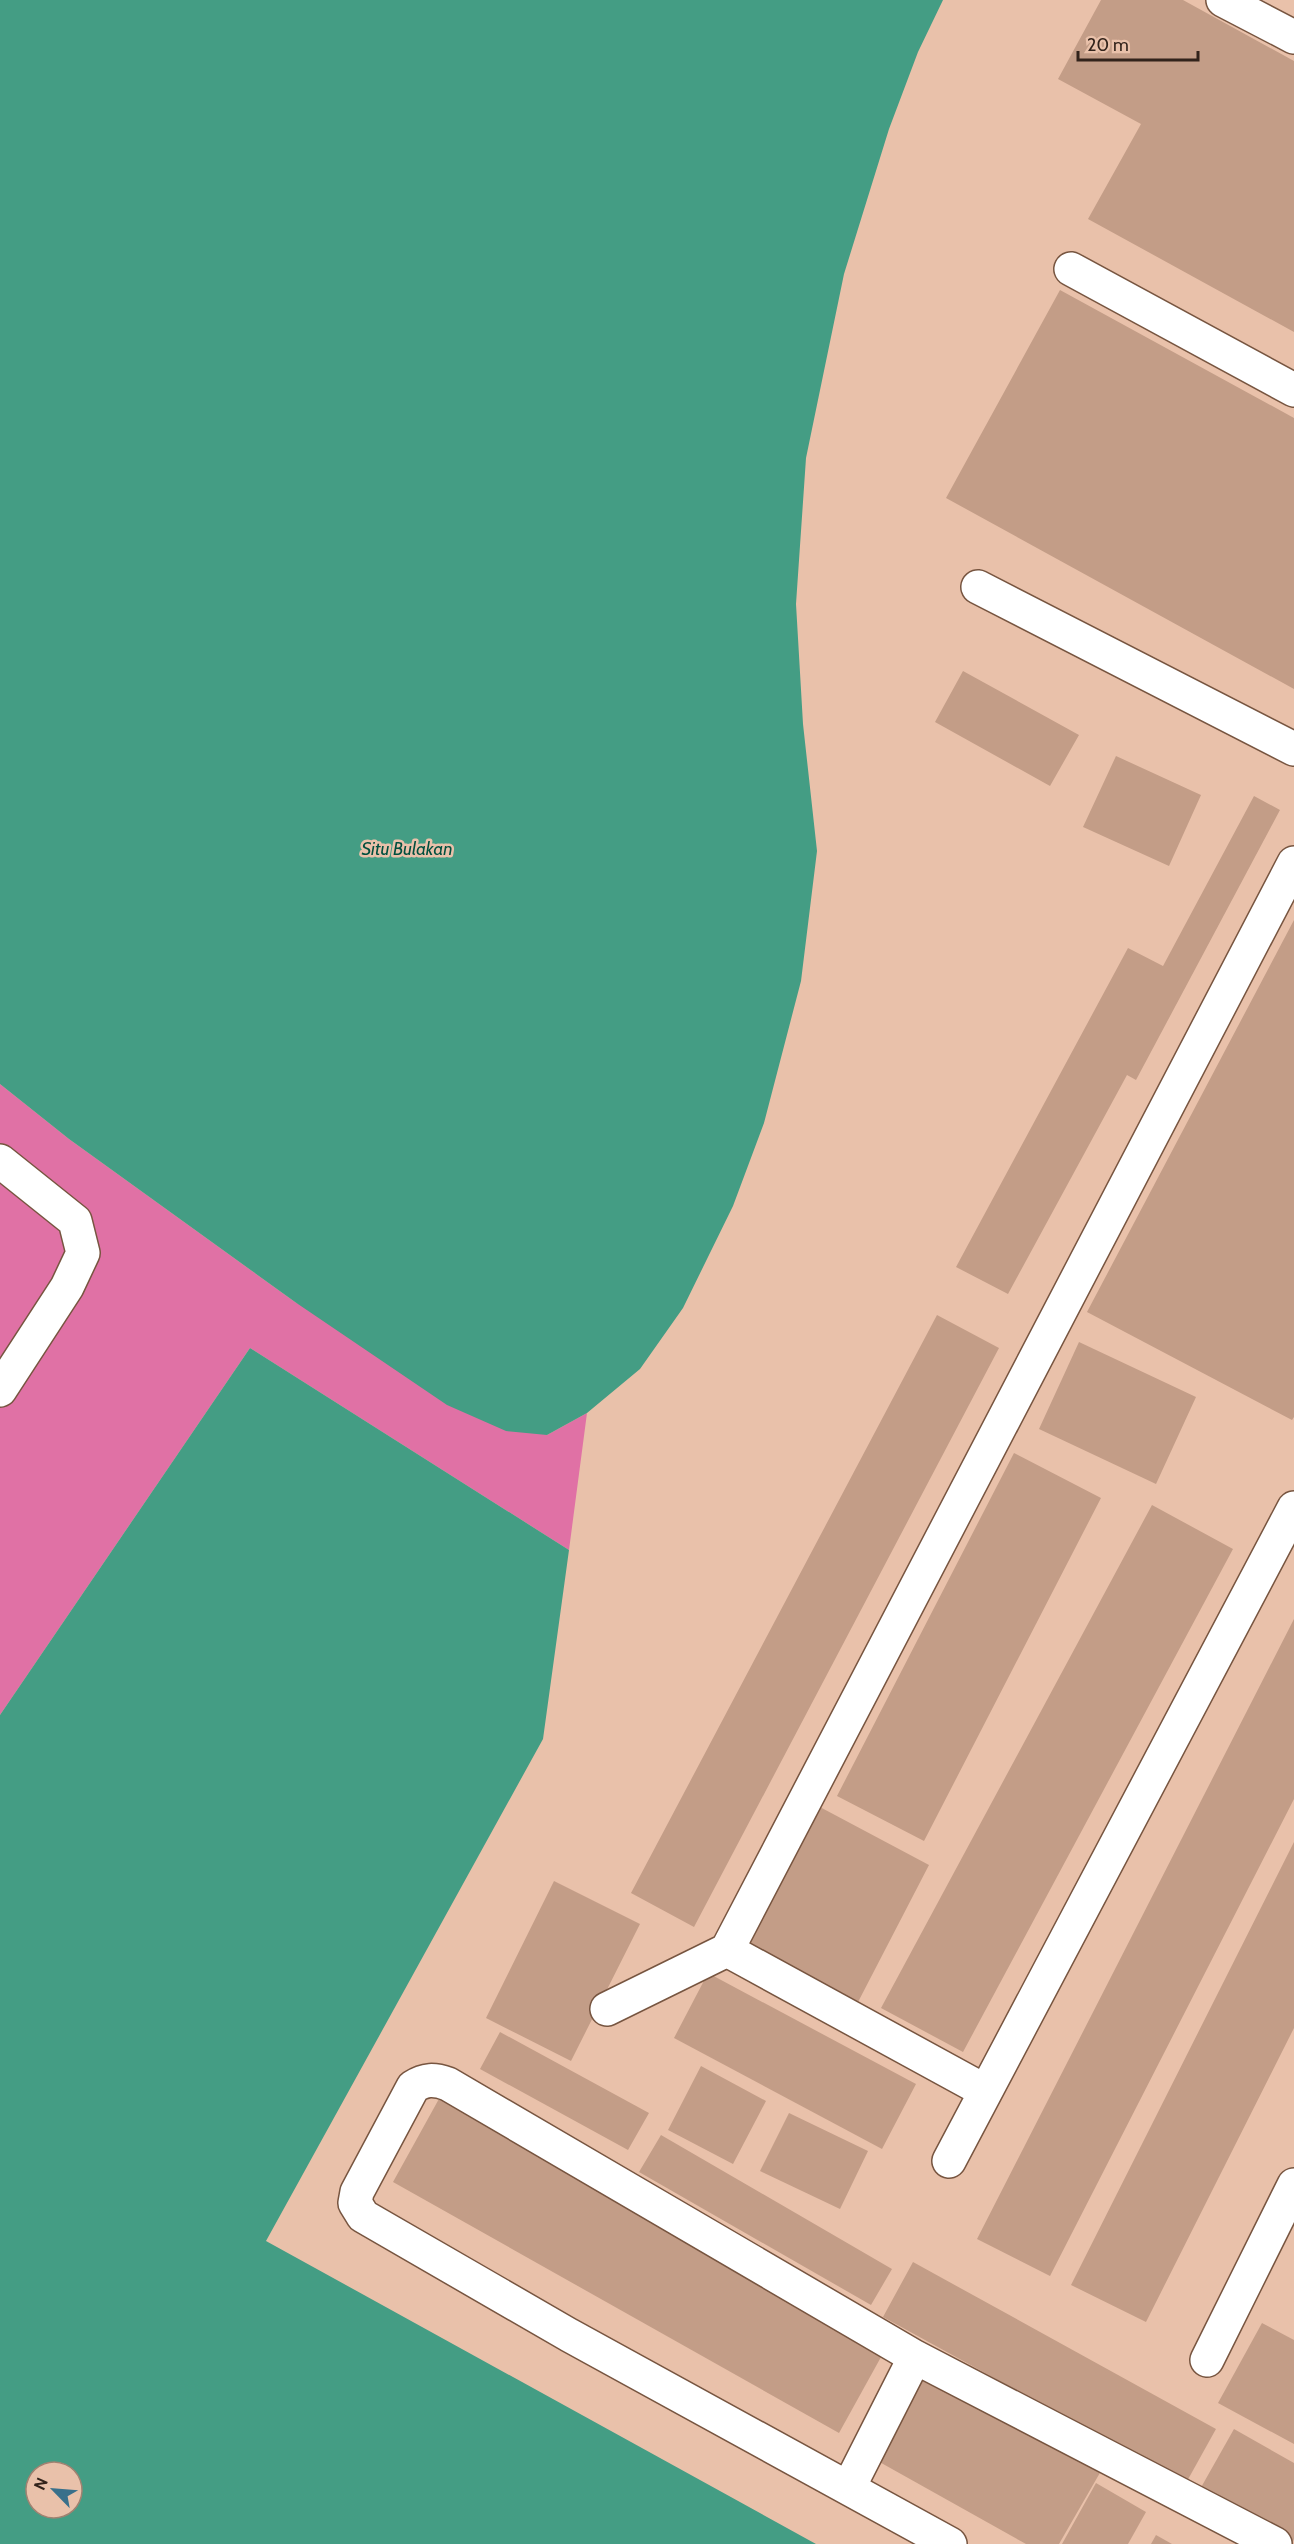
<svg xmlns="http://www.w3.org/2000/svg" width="1294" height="2544" font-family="Cabin,sans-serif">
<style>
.green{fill:#e071a5}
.water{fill:#449d84;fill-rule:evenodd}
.building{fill:#c39d87}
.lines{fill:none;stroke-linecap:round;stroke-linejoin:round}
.minor-casing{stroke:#775540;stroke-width:36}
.minor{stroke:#fff;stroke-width:33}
.labels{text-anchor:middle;stroke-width:5;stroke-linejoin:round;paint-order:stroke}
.water-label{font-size:18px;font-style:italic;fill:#004f3e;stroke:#e9c1aa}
</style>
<rect width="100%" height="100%" fill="#e9c1aa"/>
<path class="green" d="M0 1084 69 1139 295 1302 547 1435 587 1413 569 1550 250 1348 0 1715Z"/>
<path class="water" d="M0 0H943L918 52 889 129 844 274 806 458 796 604 803 724 817 851 801 981 764 1123 733 1206 683 1308 640 1369 587 1413 547 1435 506 1431 447 1405 295 1302 69 1139 0 1084Z
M250 1348 569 1550 543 1739 266 2241 816 2544H0V1715ZM36 2472H72V2508H36Z"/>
<path class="building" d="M1101 0H1183L1294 61V332L1088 219 1141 124 1058 79Z
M1060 290 1294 418V689L946 498Z
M963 671 1079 735 1050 786 935 722Z
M1116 756 1201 795 1169 866 1083 827Z
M1254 796 1280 810 1136 1080 1127 1075 1008 1294 956 1267 1128 948 1163 966Z
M1294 920V1417L1292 1420 1087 1312Z
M937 1315 999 1348 694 1927 631 1893Z
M1079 1342 1196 1397 1156 1484 1039 1429Z
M1014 1453 1101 1498 924 1841 837 1796Z
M1152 1505 1233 1549 963 2052 881 2008Z
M1294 1619V1799L1050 2276 977 2239Z
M818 1806 929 1865 857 2004 746 1945Z
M1294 1842V2028L1146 2322 1071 2285Z
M554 1881 640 1924 571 2061 486 2018Z
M708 1973 916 2084 882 2149 674 2038Z
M500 2032 649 2113 628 2150 480 2069Z
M701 2066 766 2101 733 2164 668 2130Z
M440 2097 886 2348 839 2433 393 2182Z
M789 2113 868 2151 840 2209 760 2171Z
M661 2135 892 2269 871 2305 639 2172Z
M913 2262 1216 2429 1186 2483 883 2317Z
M1262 2323 1294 2340V2444L1218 2403Z
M917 2368 1101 2471 1059 2544H1026L867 2455Z
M1234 2429 1294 2463V2539L1292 2543 1199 2491Z
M1096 2483 1146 2512 1128 2544H1062Z
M1156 2535 1172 2544H1151Z"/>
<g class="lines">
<defs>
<path id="minor" d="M1223 0 1294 37
M1071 269 1294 390
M978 587 1294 749
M0 1161 75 1221 83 1253 67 1287 0 1390
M727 1950 985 2091
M607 2009 727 1950 1294 863
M949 2161 1294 1508
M1207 2360 1294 2185
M849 2487 915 2357
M950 2544 569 2335 363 2216 355 2203 357 2192 413 2087C425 2079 434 2079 448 2084L915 2357 1275 2544"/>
</defs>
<use href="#minor" class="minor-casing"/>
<use href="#minor" class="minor"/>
</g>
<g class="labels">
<g class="water-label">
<text x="407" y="855">Situ Bulakan</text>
</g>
</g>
<g transform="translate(54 2490) rotate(295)"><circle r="28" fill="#e9c1aa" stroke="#a08271" stroke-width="1.5"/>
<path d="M0-4.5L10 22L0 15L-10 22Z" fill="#39708b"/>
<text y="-9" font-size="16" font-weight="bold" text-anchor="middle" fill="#32231b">N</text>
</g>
<path d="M1078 51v9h120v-9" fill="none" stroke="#32231b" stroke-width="3"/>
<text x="1087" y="51" font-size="18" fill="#32231b" stroke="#e9c1aa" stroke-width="4.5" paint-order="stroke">20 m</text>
</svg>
